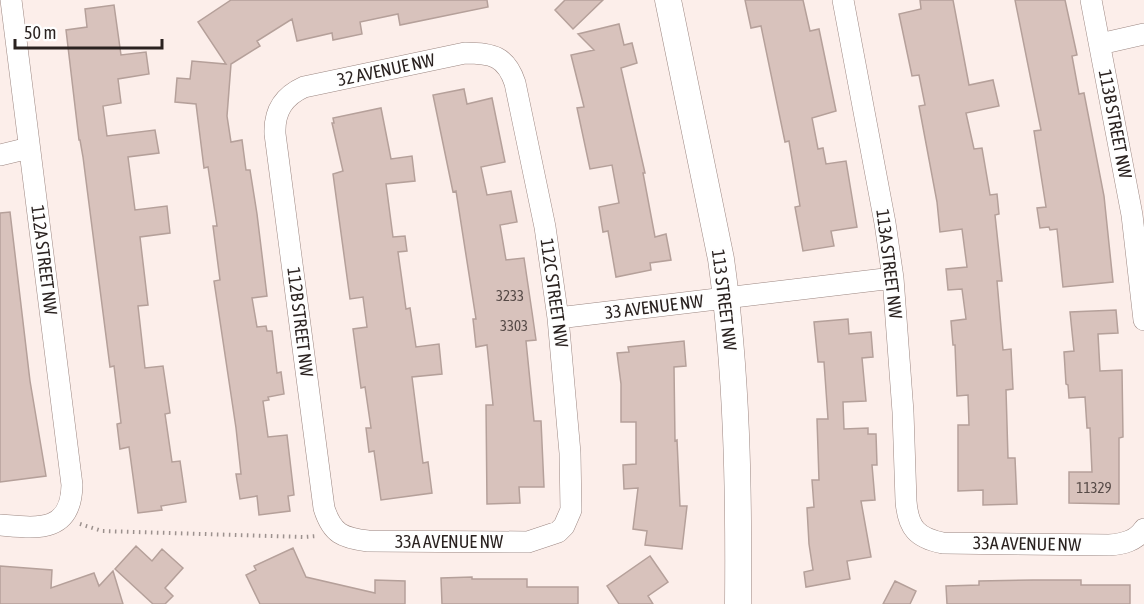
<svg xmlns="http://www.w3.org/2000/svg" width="1144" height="604" font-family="'Asap Condensed',sans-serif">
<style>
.building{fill:#d8c2bc;stroke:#b5a09a;stroke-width:1.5}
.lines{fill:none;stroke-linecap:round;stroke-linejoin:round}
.minor-casing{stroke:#9c8782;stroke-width:22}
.tertiary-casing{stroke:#9c8782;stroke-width:27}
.path{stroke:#9c918e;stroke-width:4;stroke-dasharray:1.5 4.5;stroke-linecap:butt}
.minor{stroke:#fff;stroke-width:21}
.tertiary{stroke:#fff;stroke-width:26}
.labels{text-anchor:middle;stroke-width:4.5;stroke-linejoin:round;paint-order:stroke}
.number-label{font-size:15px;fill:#564a47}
.street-label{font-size:18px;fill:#2a2220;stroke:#fefefe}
</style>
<rect width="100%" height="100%" fill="#fceeea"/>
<path class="building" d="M231 0H487L488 7 400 25 398 14 360 22 362 34 333 40 332 33 297 41 292 19 257 41 260 46 231 64 227 116 231 142 242 140 246 170H250L257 214 267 296 252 298 257 327 266 326 267 331H272L277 373 281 372 284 394 268 397 269 400 263 401 268 437 287 435 294 495 288 496 290 511 259 515 257 496 240 499 236 474H241L236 428 214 281 220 280 213 226H217L208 167 204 168 196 104 175 102 177 78 190 79 192 61 226 64 198 22Z
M565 0H603L573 29 555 10Z
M745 0H803L810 31 819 29 836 111 812 118 818 149 823 148 826 164 846 161 857 227 831 231 834 246 803 251 795 207 800 206 789 141 785 142 761 26 751 28Z
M920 0H953L969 85 993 80 999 106 966 113 974 149 982 148 990 195 997 194 999 214 995 215 1002 281H997L1003 350 1011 349 1013 389 1006 390 1008 458H1015L1017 504 983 505V490L958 491V425H969L968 395 957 396 955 345H953L951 321 966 319 962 289 948 290 946 269 967 267 962 229 940 232 937 202 919 106 925 105 919 75 912 76 899 14 921 9Z
M1015 0H1065L1077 55 1072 56 1079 94 1084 93 1104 196 1113 282 1063 287 1057 229 1050 230 1049 227 1040 228 1037 208 1046 207 1034 131 1041 130Z
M114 5 121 55 146 52 149 74 118 79 121 103 103 106 107 136 155 130 159 153 128 157 135 210 167 206 170 233 140 237 148 305 138 306 145 368 163 366 170 413 165 414 172 462 180 461 186 502 161 506 162 510 138 513 129 447 120 449 117 424 121 423 114 366 110 367 83 157 80 140H79L66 30 87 27 85 9Z
M619 24 624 45 632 43 637 63 621 68 645 173H643L655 237 666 234 671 260 650 263 651 270 616 277 608 231 603 232 599 207 619 203 612 165 590 169 577 108 584 107 571 55 594 50 578 34Z
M464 89 467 104 492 98 505 162 481 167 487 195 511 191 517 222 500 225 506 260 524 258 532 312 536 340 526 341 534 421H541L544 487H519L520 503 487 504 486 405H493L487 345 476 347 473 319H476L456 191 453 192 433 95Z
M381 108 391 159 412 156 415 181 386 184 393 237 405 236 407 251 398 252 406 309 410 308 416 347 439 344 442 374 412 377 423 463 428 462 432 493 381 500 374 451 369 452 366 428H371L365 387 361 388 353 329 367 327 363 297 350 299 333 174 343 171 332 123H334L333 118Z
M10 212 30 381 46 476 0 482V213Z
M1116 310 1118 333 1098 334 1100 371 1122 370 1123 437 1119 438V504L1069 503V472H1092L1090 428H1087L1085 397 1069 398 1068 385 1066 384 1064 352 1074 351 1070 312Z
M848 319 849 334 871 332 873 357 862 358 866 401 843 402 844 429 868 428V434H876L877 465H872L875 500 861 501 871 557 847 561 850 579 806 587 804 572 813 570 809 544 807 508 814 507 812 480H819L817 419H828L824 362H818L814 322Z
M684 341 686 366 674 367 675 441 677 440 680 506H687L682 549 645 545 647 531 633 529 638 488 624 489 623 465 636 464V422H621V384L617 353 629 352 628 347Z
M136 546 152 561 162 549 183 568 165 588 173 596 165 604H153L115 569Z
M293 548 306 577 375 593V580L405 581V604H260L246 575 256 570 254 566Z
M650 556 668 582 648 596 653 604H619L607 586Z
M0 566 52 570 51 588 94 573 99 586 113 571 123 604H0Z
M472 577V579H527V587H578V604H442L441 578Z
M1033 580H1081V585H1130V604H947L946 586 979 585V581Z
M895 581 916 591 910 604H883Z"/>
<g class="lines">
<defs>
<path id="minor" d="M843 0 885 223 893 278 903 412 906 501C908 528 917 538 943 543L1109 545C1123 544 1136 541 1144 529
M1091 0 1132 215 1144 320
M1100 44 1144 34
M465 53C492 53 506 56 515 83L545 227 558 318 570 453 571 510 564 526 558 532 528 542 368 541C343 538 332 534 324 508L275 134C274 111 284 96 304 87Z
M0 155 29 148
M558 318 893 278
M0 525C36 528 71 534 72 485L11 0"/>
<path id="tertiary" d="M668 0 721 259C737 374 739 488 738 604"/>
</defs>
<use href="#minor" class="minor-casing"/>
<use href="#tertiary" class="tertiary-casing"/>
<path class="path" d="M80 524 102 531 304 537 317 536"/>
<use href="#minor" class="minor"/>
<use href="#tertiary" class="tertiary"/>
</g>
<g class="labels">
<g class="number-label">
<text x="510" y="301">3233</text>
<text x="514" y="331">3303</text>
<text x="1094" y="493">11329</text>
</g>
<g class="street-label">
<text transform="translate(386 70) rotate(-12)" y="6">32 AVENUE NW</text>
<text transform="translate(1115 124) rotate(79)" y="6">113B STREET NW</text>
<text transform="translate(44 260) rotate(83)" y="6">112A STREET NW</text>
<text transform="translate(889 264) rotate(83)" y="6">113A STREET NW</text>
<text transform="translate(554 293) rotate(82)" y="6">112C STREET NW</text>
<text transform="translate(724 300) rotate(83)" y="6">113 STREET NW</text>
<text transform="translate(654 307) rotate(-7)" y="6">33 AVENUE NW</text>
<text transform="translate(300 322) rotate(83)" y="6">112B STREET NW</text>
<text x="449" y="548">33A AVENUE NW</text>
<text transform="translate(1027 544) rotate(1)" y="6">33A AVENUE NW</text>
</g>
</g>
<path d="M15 39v9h147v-9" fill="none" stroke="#2a2220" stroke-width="3"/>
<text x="24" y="39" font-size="18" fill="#2a2220" stroke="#fefefe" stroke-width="4.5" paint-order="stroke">50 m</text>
</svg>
